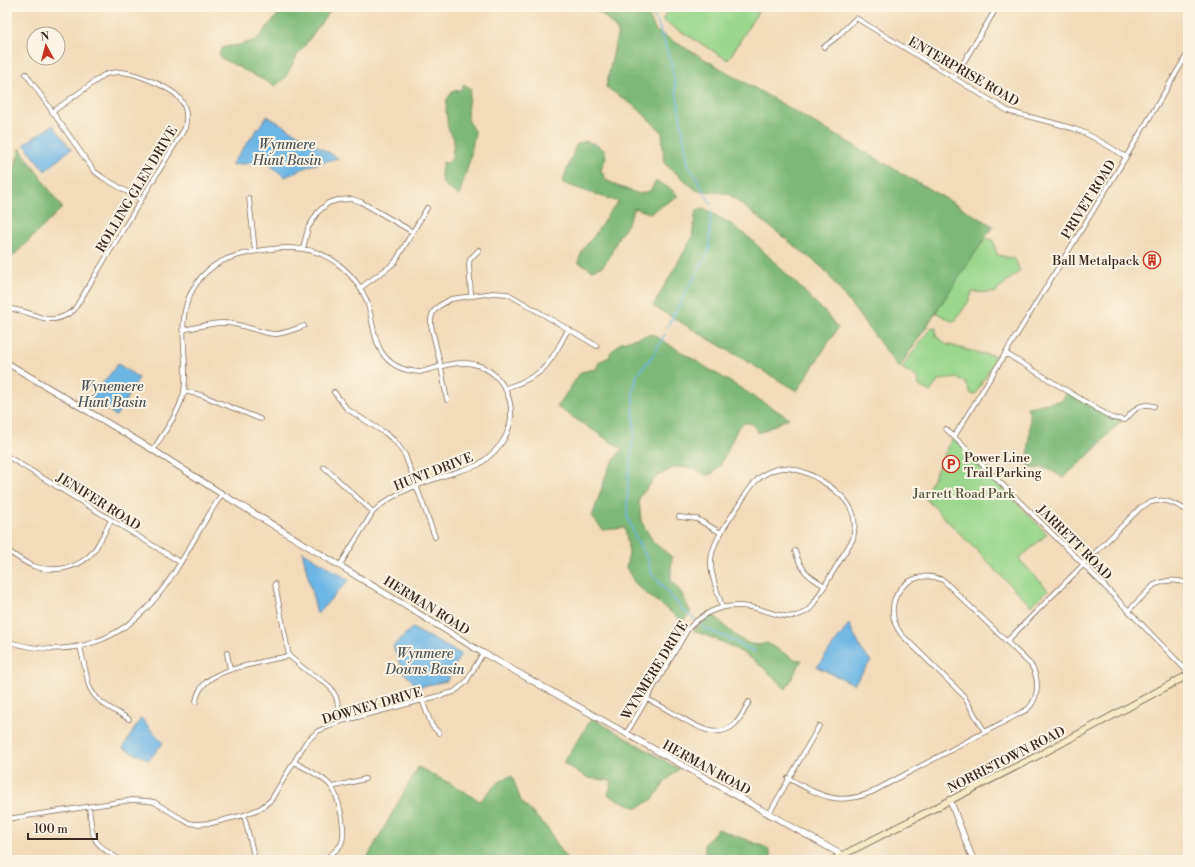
<svg xmlns="http://www.w3.org/2000/svg" width="1195" height="867" font-family="'Libre Bodoni',serif">
<style>
.green{fill:#9ad78c;stroke:#6a8055}
.forest{fill:#7bb878;stroke:#5b714b}
.water{fill:#6cb6e5;stroke:#547082}
.lines{fill:none;stroke-linecap:round;stroke-linejoin:round}
.stream{stroke:#6cb6e5;stroke-width:1.5}
.minor-casing{stroke:#7b6855;stroke-width:5.5}
.tertiary-casing{stroke:#7b6855;stroke-width:7}
.secondary-casing{stroke:#7b6855;stroke-width:8}
.minor{stroke:#fff;stroke-width:4}
.tertiary{stroke:#fff;stroke-width:5.5}
.secondary{stroke:#f6e9c3;stroke-width:6}
.labels{text-anchor:middle;stroke-width:4;stroke-linejoin:round;paint-order:stroke}
.street-label{font-size:13px;fill:#3b2a1e;stroke:#fcf5e5}
.poi-label{font-size:13px;fill:#3b2a1e;stroke:#fcf5e5;text-anchor:end}
.park-label{font-size:13px;fill:#53553a;stroke:#fcf5e5}
.water-label{font-size:14px;font-style:italic;fill:#4a545a;stroke:#fcf5e5}
</style>
<rect width="100%" height="100%" fill="#fcf5e5"/>
<filter id="ink" filterUnits="userSpaceOnUse"><feTurbulence type="fractalNoise" baseFrequency=".025" numOctaves="2"/><feDisplacementMap in="SourceGraphic" scale="8" xChannelSelector="R" yChannelSelector="G"/><feConvolveMatrix kernelMatrix="1 2 1 2 8 2 1 2 1" color-interpolation-filters="sRGB"/></filter>
<filter id="wash" filterUnits="userSpaceOnUse"><feTurbulence type="fractalNoise" baseFrequency=".012" numOctaves="4" result="noise"/><feDisplacementMap in="SourceGraphic" scale="16" xChannelSelector="R" yChannelSelector="G"/><feGaussianBlur stdDeviation="0.9" result="paint"/><feColorMatrix in="noise" values="0 0 0 0 0 0 0 0 0 0 0 0 0 0 0 0 0 1.4 0 .05"/><feComposite in="paint" operator="in"/></filter>
<g filter="url(#wash)">
<rect width="100%" height="100%" fill="#f1dbba"/>
<path class="green" d="M670 7H761L728 60 662 20Z
M985 238 993 240 997 255 1015 259 1020 271 1006 282 995 293 972 292 969 301 954 322 935 312Z
M931 327 936 328V336L946 344 978 353 997 356 975 395 971 394 966 383 958 378 939 380 930 392 919 386 918 378 902 368Z
M953 437 1047 534 1019 559 1048 590 1031 606 924 497Z"/>
<path class="forest" d="M295 7H333L297 56 285 78 275 86 221 58 219 52 224 47 239 45 256 40 281 11Z
M588 7H644L656 31 993 226 899 368 823 268 728 194 696 190 664 163 662 132 636 107 606 87 618 31 602 14Z
M464 84 471 89C468 106 463 117 475 132L470 159 459 196C442 184 438 184 443 162L448 163 452 158 454 139 448 128 446 110 447 99 453 91 461 90Z
M585 141 595 144 604 150 606 157 601 170 606 180 620 187 639 194 650 191 656 181 671 189 678 196 650 213 634 208 627 226 619 236 609 258 602 267 592 270 578 262 583 249 594 236 611 210 618 202 562 183 576 145Z
M20 148 62 208 7 262V178L12 179Z
M705 209 731 224 751 239 825 312 838 328 797 391 653 306 692 238 696 210Z
M652 334 789 418 759 433 751 423H744L738 428 720 466 712 474 706 475 693 468 675 467 657 476 639 498 641 521 654 543 672 557 671 570V580L682 594 691 613 684 620 680 619 648 595 634 582 626 567 629 553 625 528 603 530 592 517 608 469 622 449 557 407 581 372 596 369 600 361 610 357V353L621 342Z
M1066 390 1122 420 1089 455 1063 478 1052 471 1042 467 1037 469 1028 465 1030 415 1027 407 1063 400Z
M714 615C729 629 745 651 767 643L794 659 802 660 786 689C776 680 767 670 756 662 737 648 715 638 693 631L705 620Z
M592 718 679 769 666 781 653 799 637 808 608 795 612 781 588 778 563 763Z
M418 767 453 785 480 801C490 791 498 779 512 776L521 801 548 829 567 860H366Z
M718 829 768 848 772 860H707L704 844Z"/>
<path class="water" d="M267 116 338 158 309 166 285 177 266 162 231 165Z
M53 125 71 149 45 171 24 144Z
M118 364 139 378 116 416 91 398Z
M302 551 349 580 317 614Z
M849 624 861 649 871 661 854 684 817 667Z
M412 628 461 654 447 681 418 687 403 672 393 646Z
M141 718 163 743 149 760 123 748Z"/>
<g class="lines">
<path class="stream" d="M649 7 658 24 672 66 688 163 711 204
M667 327 709 251 711 210
M665 334 653 355 637 375 633 392 634 435 628 479 627 516 637 541 647 558 652 574 683 610 708 630 726 637 755 652"/>
</g>
</g>
<g filter="url(#ink)">
<g class="lines">
<defs>
<path id="minor" d="M824 47 837 37 856 18 1008 111C1031 118 1055 122 1077 130 1094 136 1111 148 1126 157
M26 74 94 171 102 177 141 200
M954 78 997 7
M249 198 255 251
M303 249 308 228 318 212 328 203 338 200 352 199 361 202 413 232
M360 288 388 268 395 262 427 208
M471 295 469 264 470 259 479 250
M7 309C35 308 45 332 74 310L185 128C187 118 187 107 180 99 173 88 135 73 122 72 115 72 109 73 104 75L52 112
M182 330C196 328 211 322 225 323 242 323 263 335 277 334 286 333 295 329 304 326
M1005 353 1112 418 1125 420C1135 410 1138 402 1154 406
M506 388C518 384 533 378 542 370 554 359 560 343 568 330
M184 391 201 395 260 419
M334 392 347 409 385 433 395 441 405 455 435 537
M447 400 441 367 431 325V319L433 312 439 306 451 299 493 293 508 294 597 346
M946 429 1083 564 1188 672
M954 437 1126 157 1188 53
M153 450C164 432 180 412 184 391 190 351 171 316 199 280 209 267 223 259 239 255 259 250 282 246 302 249 330 252 355 274 366 299 373 316 372 336 381 351 389 365 404 371 420 372 436 368 456 360 473 364 506 371 521 411 504 439 498 450 488 458 478 465 446 476 397 487 373 512L340 565
M7 456 180 562
M324 467 373 512
M679 517 697 519 721 533
M7 550C15 556 24 562 33 566 53 573 79 569 93 552 100 543 105 531 111 520
M795 551C801 570 807 576 825 586
M275 584 289 656 307 671 323 681 331 688 336 697 342 721
M1129 610 1154 585C1165 580 1176 578 1188 584
M7 641C33 650 59 651 85 645 159 626 183 551 222 494
M1007 641 1140 508C1159 495 1171 501 1188 511
M80 646 89 686C96 703 114 710 129 719
M227 653 230 669
M647 699C658 704 669 711 680 717 696 726 716 740 734 725 741 719 744 710 749 702
M422 700 432 726 439 733
M196 702C199 675 231 669 253 664 265 661 277 658 289 656
M626 734 688 629C694 622 701 617 710 612 722 606 735 605 749 607 772 610 790 626 811 608L853 539C855 528 856 519 851 509 842 489 799 463 777 469 769 471 762 475 756 481 750 487 745 496 740 503 730 520 713 539 711 560 710 576 718 591 722 607
M294 762C306 769 321 775 330 785 339 795 347 833 341 844 338 850 332 853 328 857
M788 778C819 795 837 807 872 792L1028 709C1039 697 1040 680 1031 665L943 580C907 565 878 603 901 634L963 695 985 732
M332 787 365 779
M89 807C93 840 91 842 120 860
M769 814 819 726
M244 815 255 860
M7 819 132 800 147 801 154 802 182 819 189 823 196 824 212 823 244 815 261 808 271 800 306 742 318 731 342 721 454 692 466 682 483 653"/>
<path id="tertiary" d="M7 363 153 450 222 494 483 653 842 855
M950 800 973 860"/>
<path id="secondary" d="M833 860 1047 751 1188 675"/>
</defs>
<use href="#minor" class="minor-casing"/>
<use href="#tertiary" class="tertiary-casing"/>
<use href="#secondary" class="secondary-casing"/>
<use href="#minor" class="minor"/>
<use href="#tertiary" class="tertiary"/>
<use href="#secondary" class="secondary"/>
</g>
</g>
<defs>
<symbol id="building-ring" viewBox="-11 -11 22 22"><circle r="9.5" fill="#fcf5e5" stroke="#c8321e" stroke-width="1.5"/><path d="M-4-6H4V6H1V3H-1V6H-4ZM-2.5-4.3h1.7v1.8h-1.7ZM.8-4.3h1.7v1.8H.8ZM-2.5-1h1.7V.8h-1.7ZM.8-1h1.7V.8H.8Z" fill="#c8321e"/></symbol>
<symbol id="parking-ring" viewBox="-11 -11 22 22"><circle r="9.5" fill="#fcf5e5" stroke="#c8321e" stroke-width="1.5"/><path d="M-3.5-5.5H1a3.5 3.5 0 0 1 0 7H-1V5.5H-3.5ZM-1-3.4V-.6H.8a1.4 1.4 0 0 0 0-2.8Z" fill="#c8321e"/></symbol>
</defs>
<g fill-rule="evenodd">
<use href="#building-ring" x="1142" y="250" width="20" height="20"/>
<use href="#parking-ring" x="941" y="454" width="20" height="20"/>
</g>
<g class="labels">
<g class="street-label">
<text transform="translate(964 71) rotate(30)" y="5">ENTERPRISE ROAD</text>
<text transform="translate(136 189) rotate(-59)" y="5">ROLLING GLEN DRIVE</text>
<text transform="translate(1088 199) rotate(-58)" y="5">PRIVET ROAD</text>
<text transform="translate(433 471) rotate(-21)" y="5">HUNT DRIVE</text>
<text transform="translate(99 501) rotate(32)" y="5">JENIFER ROAD</text>
<text transform="translate(1075 542) rotate(45)" y="5">JARRETT ROAD</text>
<text transform="translate(427 605) rotate(32)" y="5">HERMAN ROAD</text>
<text transform="translate(654 670) rotate(-58)" y="5">WYNMERE DRIVE</text>
<text transform="translate(372 705) rotate(-16)" y="5">DOWNEY DRIVE</text>
<text transform="translate(1006 759) rotate(-27)" y="5">NORRISTOWN ROAD</text>
<text transform="translate(707 767) rotate(29)" y="5">HERMAN ROAD</text>
</g>
<g class="poi-label">
<text x="1139" y="265">Ball Metalpack</text>
<text x="964" y="462" text-anchor="start">Power Line<tspan x="964" dy="15">Trail Parking</tspan></text>
</g>
<g class="park-label">
<text x="964" y="498">Jarrett Road Park</text>
</g>
<g class="water-label">
<text x="287" y="149">Wynmere<tspan x="287" dy="16">Hunt Basin</tspan></text>
<text x="112" y="391">Wynemere<tspan x="112" dy="16">Hunt Basin</tspan></text>
<text x="425" y="658">Wynmere<tspan x="425" dy="16">Downs Basin</tspan></text>
</g>
</g>
<rect width="1195" height="867" fill="none" stroke="#fcf5e5" stroke-width="24"/>
<g transform="translate(46 46) rotate(353)"><circle r="19" fill="#fcf5e5" stroke="#afa495"/>
<path d="M0-3L7 15L0 10L-7 15Z" fill="#c8321e"/>
<text y="-6" font-size="11" font-weight="bold" text-anchor="middle" fill="#3b2a1e">N</text>
</g>
<path d="M28 833v6h69v-6" fill="none" stroke="#3b2a1e" stroke-width="2"/>
<text x="34" y="833" font-size="12" fill="#3b2a1e" stroke="#fcf5e5" stroke-width="3" paint-order="stroke">100 m</text>
</svg>
